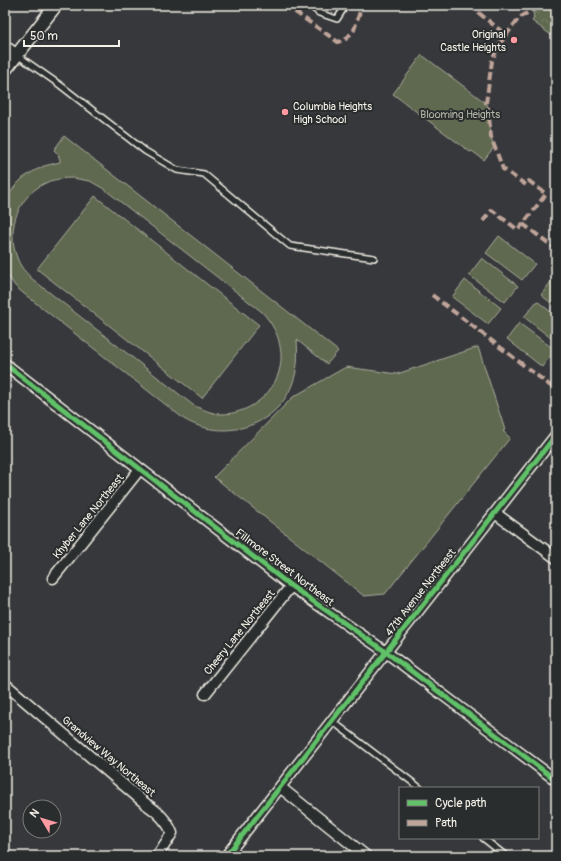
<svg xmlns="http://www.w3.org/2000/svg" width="561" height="861" font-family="Pangolin,sans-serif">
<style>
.park{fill:url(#park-crowns);stroke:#aaad9c}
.garden{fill:#5f6950;stroke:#aaad9c;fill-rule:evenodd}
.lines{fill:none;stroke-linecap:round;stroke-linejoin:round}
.service-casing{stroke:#f4f1e8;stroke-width:8}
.minor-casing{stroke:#f4f1e8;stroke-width:13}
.tertiary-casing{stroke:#f4f1e8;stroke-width:15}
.service{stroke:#2a2d2e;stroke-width:5}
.minor{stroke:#2a2d2e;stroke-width:10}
.tertiary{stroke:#2a2d2e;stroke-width:12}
.quiet{stroke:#c0a59a;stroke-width:4;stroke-dasharray:8 4;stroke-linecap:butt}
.cycleway-casing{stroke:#2a2d2e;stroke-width:8}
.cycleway{stroke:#61c268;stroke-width:5}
.poi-dot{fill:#ff9aa2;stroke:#2a2d2e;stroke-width:1.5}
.labels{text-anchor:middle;stroke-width:4;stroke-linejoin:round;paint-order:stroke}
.poi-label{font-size:11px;fill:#f4f1e8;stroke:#2a2d2e;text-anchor:end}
.park-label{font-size:11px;fill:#b1b4a4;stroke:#2a2d2e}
.street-label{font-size:11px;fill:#f4f1e8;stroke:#2a2d2e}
</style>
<defs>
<pattern id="park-crowns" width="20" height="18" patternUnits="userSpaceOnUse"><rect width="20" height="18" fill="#5f6950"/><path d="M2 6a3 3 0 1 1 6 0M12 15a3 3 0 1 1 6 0" fill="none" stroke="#777f69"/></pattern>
</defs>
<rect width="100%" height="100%" fill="#37383c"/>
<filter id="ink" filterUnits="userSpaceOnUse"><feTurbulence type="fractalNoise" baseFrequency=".025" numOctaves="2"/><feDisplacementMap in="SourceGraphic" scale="8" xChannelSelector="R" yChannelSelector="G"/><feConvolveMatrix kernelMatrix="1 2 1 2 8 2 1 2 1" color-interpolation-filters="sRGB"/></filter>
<g filter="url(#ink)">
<path class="park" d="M539 5H556V34L554 33 551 35 532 21 534 18 533 13Z"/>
<path class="garden" d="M422 55 486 103 488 106 491 137 494 147 484 160 472 151 470 152 393 94Z
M64 136 338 351 327 364 297 340C298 356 298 370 292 385 275 428 222 442 184 419L23 293 15 286 5 271V200L16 185 23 178 34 171 44 166 60 162V160L58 154 54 150ZM72 178 90 181 104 189 262 312C266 317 270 321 273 327 278 335 280 344 281 354 283 387 253 415 220 414 210 413 202 409 193 405L31 278C28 274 24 271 21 266 3 235 16 194 50 181 57 179 65 178 72 178Z
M95 196 259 325 202 398 37 269Z
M499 236 535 264 522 280 486 253Z
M482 258 518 286 505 302 469 275Z
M553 279 556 281V307L541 295Z
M465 280 501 308 488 324 452 297Z
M537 301 556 316V342L524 317Z
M519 323 555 350 542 367 507 339Z
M478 347 505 430 503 431 510 438 385 594 364 596 214 477 293 397 346 367 397 374Z"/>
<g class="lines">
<defs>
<path id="service" d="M309 5 319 13 337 19 346 5
M17 55 60 85 145 151 177 170 204 174 290 246 374 258
M332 721 420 788
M483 838 506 856"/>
<path id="minor" d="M5 46 17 55
M5 364 291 586 386 652 556 780
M495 513 556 558
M53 578 140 469
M5 684 146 804C158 812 167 820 172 833L169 838 157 856
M205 694 291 586
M280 787 366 856
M226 856 556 435"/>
<path id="tertiary" d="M5 70 56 5"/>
</defs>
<use href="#service" class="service-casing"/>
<use href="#minor" class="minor-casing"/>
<use href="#tertiary" class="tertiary-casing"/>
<use href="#service" class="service"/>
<use href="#minor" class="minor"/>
<use href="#tertiary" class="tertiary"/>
<path class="quiet" d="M285 5 338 42 346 39 354 30 362 5
M469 5 506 35
M536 5 532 10 519 18 498 46 492 61 486 103 488 106 491 137 503 169 526 185 529 181 546 194 523 224 556 249
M483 221 492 210 518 230 523 224
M432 295 556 390"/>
<defs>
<path id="cycleway" d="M5 364 291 586 386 652 556 780
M226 856 556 435"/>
</defs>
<use href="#cycleway" class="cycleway-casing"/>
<use href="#cycleway" class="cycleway"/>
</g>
</g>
<g class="poi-dot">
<circle cx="514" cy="40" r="4"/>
<circle cx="285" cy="112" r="4"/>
</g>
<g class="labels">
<g class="poi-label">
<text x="506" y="38">Original<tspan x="506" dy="13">Castle Heights</tspan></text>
<text x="293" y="110" text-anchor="start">Columbia Heights<tspan x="293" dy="13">High School</tspan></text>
</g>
<g class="park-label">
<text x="460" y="118">Blooming Heights</text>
</g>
<g class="street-label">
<text transform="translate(88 516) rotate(-51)" y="4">Khyber Lane Northeast</text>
<text transform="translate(285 567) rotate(37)" y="4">Fillmore Street Northeast</text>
<text transform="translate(420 592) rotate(-52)" y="4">47th Avenue Northeast</text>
<text transform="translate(239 632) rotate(-51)" y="4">Cheery Lane Northeast</text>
<text transform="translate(109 756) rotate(40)" y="4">Grandview Way Northeast</text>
</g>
</g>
<rect width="561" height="861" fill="none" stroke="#2a2d2e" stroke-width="20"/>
<rect x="10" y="10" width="541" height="841" fill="none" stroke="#f4f1e8" stroke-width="1.5" filter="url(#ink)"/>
<rect x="399" y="787" width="140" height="52" fill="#2a2d2e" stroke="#7b7b78"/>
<rect x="407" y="800" width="20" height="6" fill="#61c268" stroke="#7b7b78"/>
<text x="435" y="807" font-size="12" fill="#f4f1e8">Cycle path</text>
<rect x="407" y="820" width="20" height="6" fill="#c0a59a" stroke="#7b7b78"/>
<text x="435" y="827" font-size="12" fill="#f4f1e8">Path</text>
<g transform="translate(42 819) rotate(308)"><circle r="19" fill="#2a2d2e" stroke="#7b7b78"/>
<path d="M0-3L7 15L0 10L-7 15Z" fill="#ff9aa2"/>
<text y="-6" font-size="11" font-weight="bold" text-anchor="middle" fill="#f4f1e8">N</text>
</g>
<path d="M24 40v6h95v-6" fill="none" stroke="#f4f1e8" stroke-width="2"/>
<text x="30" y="40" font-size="12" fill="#f4f1e8" stroke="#2a2d2e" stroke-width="3" paint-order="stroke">50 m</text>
</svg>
